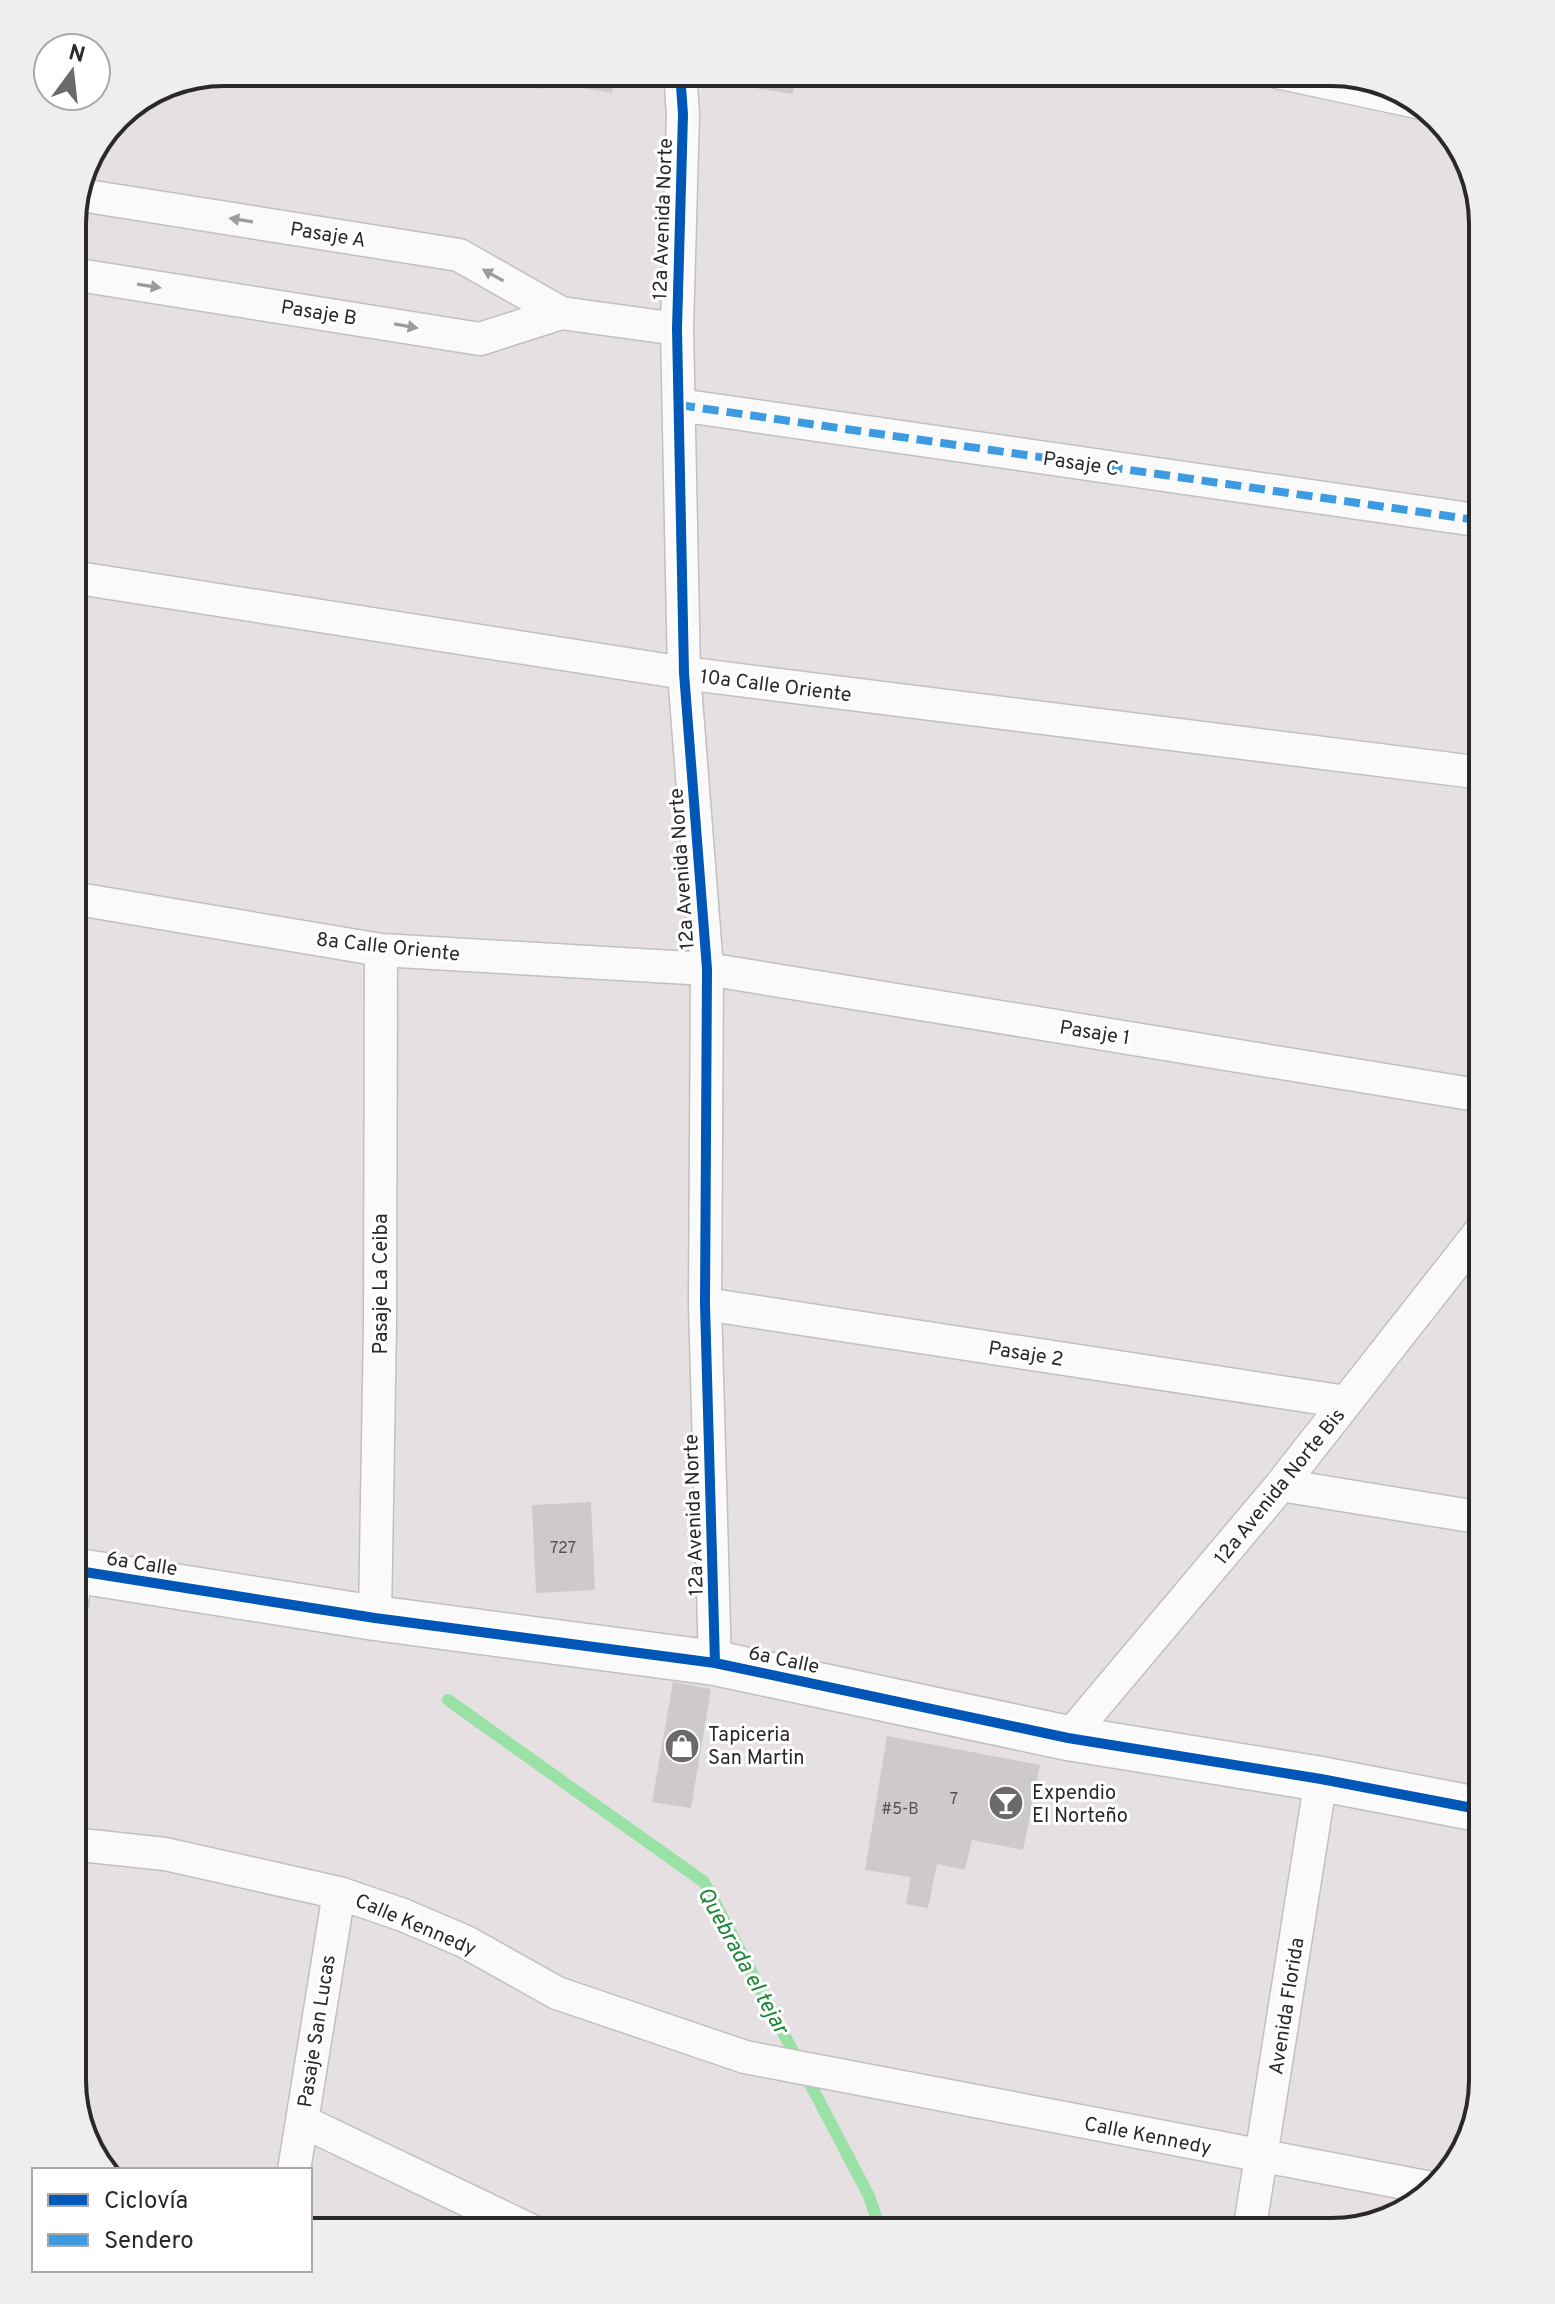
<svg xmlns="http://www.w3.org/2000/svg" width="1555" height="2304" font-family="Overpass,sans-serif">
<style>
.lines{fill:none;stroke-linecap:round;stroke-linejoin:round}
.stream{stroke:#9ae1a5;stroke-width:12}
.building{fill:#cec9cb}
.street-casing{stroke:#c0c0c1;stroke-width:35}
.secondary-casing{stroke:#c0c0c1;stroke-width:47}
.street{stroke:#fbfafb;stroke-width:32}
.secondary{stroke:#fbfafb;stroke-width:44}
.quiet{stroke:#3d9ce1;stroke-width:8;stroke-dasharray:16 8;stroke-linecap:butt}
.cycleway-casing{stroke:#fff;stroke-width:15}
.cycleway{stroke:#0057b8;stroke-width:10}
.oneway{fill:#9c9c9c}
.labels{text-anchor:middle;stroke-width:6;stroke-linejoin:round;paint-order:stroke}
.number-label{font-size:16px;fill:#535252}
.street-label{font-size:20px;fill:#292929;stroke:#fff}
.poi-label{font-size:20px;fill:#292929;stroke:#fff;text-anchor:start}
.water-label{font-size:22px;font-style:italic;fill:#1a8635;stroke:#fff}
.rim{fill:none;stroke:#292929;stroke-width:4}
</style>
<rect width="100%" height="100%" fill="#e6e0e3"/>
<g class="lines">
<path class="stream" d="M448 1700 704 1882 869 2196 881 2232"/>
</g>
<path class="building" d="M519 72H544L541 89 516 85Z
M566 72H615L612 93 564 85Z
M686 72H797L793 94 686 77Z
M591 1502 595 1590 536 1593 532 1505Z
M673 1682 711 1689 691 1808 652 1802Z
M887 1736 1040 1765 1023 1850 972 1840 965 1870 937 1864 928 1908 906 1904 911 1877 865 1870Z"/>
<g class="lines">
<defs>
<path id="street" d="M680 72 683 114 677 329 684 673 707 969 705 1304 715 1663
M1277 72 1417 102
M81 195 459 255 561 313 677 329
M72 274 480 339 561 313
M679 405 1483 521
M72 577 684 673 1483 773
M72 898 381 950 707 969 1483 1096
M705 1304 1346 1402
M1281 1485 1483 1518
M72 1602 76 1570
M375 1618 380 1324 381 950
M1068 1738 1281 1485 1483 1228
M72 1844 165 1854 339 1893 403 1915 466 1942 557 1993 745 2057 1431 2188
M302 2121 534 2232
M294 2170 339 1893
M1249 2232 1321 1779"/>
<path id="secondary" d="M72 1570 375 1618 715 1663 1068 1738 1321 1779 1483 1810"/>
</defs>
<use href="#street" class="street-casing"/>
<use href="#secondary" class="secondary-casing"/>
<use href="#street" class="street"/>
<use href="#secondary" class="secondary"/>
<path class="quiet" d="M679 405 1483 521"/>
<defs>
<path id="cycleway" d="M680 72 683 114 677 329 684 673 707 969 705 1304 715 1663
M72 1570 375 1618 715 1663 1068 1738 1321 1779 1483 1810"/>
</defs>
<use href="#cycleway" class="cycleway-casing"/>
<use href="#cycleway" class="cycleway"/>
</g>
<defs><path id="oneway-solid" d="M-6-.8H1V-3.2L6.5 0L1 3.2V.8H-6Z" transform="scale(2)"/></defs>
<g class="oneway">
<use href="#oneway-solid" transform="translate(241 220) rotate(-171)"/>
<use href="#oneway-solid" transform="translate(493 275) rotate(-151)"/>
<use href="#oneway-solid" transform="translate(149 286) rotate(9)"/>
<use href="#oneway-solid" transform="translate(406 326) rotate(10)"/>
</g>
<defs>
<symbol id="shop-disc" viewBox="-11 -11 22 22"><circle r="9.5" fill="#6b696a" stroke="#fff"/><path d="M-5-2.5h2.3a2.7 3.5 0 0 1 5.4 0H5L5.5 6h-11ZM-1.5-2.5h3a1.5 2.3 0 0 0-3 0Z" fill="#fff"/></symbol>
<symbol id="bar-disc" viewBox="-11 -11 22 22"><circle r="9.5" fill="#6b696a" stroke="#fff"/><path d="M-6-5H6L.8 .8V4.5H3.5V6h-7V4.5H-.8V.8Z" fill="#fff"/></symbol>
</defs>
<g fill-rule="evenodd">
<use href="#shop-disc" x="662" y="1726" width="40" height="40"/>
<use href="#bar-disc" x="986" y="1783" width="40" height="40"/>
</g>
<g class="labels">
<g class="number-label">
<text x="563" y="1553">727</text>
<text x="954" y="1804">7</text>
<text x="900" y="1814">#5-B</text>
</g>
<g class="street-label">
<text transform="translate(662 219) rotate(-88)" y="7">12a Avenida Norte</text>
<text transform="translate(328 234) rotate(9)" y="7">Pasaje A</text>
<text transform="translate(319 312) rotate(9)" y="7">Pasaje B</text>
<text transform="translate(1081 463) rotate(8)" y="7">Pasaje C</text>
<text transform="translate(776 685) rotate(7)" y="7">10a Calle Oriente</text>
<text transform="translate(681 869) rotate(-94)" y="7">12a Avenida Norte</text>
<text transform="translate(388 946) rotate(6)" y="7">8a Calle Oriente</text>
<text transform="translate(1095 1032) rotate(9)" y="7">Pasaje 1</text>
<text transform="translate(380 1284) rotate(-90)" y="7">Pasaje La Ceiba</text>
<text transform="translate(1026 1353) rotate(9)" y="7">Pasaje 2</text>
<text transform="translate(1279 1486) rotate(-51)" y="7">12a Avenida Norte Bis</text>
<text transform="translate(693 1515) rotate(-92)" y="7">12a Avenida Norte</text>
<text transform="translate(142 1563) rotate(9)" y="7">6a Calle</text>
<text transform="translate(784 1659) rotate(12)" y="7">6a Calle</text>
<text transform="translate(416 1924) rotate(23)" y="7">Calle Kennedy</text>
<text transform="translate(1286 2006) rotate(-81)" y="7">Avenida Florida</text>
<text transform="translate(316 2031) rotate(-81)" y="7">Pasaje San Lucas</text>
<text transform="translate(1148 2135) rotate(11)" y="7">Calle Kennedy</text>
</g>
<g class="poi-label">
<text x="708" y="1741">Tapiceria<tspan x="708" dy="23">San Martin</tspan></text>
<text x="1032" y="1799">Expendio<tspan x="1032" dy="23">El Norteño</tspan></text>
</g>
<g class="water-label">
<text transform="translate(744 1960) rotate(61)" y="8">Quebrada el tejar</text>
</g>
</g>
<path d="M0 0H1555V2304H0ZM224 86H1331A138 138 0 0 1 1469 224V2080A138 138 0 0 1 1331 2218H224A138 138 0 0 1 86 2080V224A138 138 0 0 1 224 86Z" fill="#eee" fill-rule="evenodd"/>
<path class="rim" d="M224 86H1331A138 138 0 0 1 1469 224V2080A138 138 0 0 1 1331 2218H224A138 138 0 0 1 86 2080V224A138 138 0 0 1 224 86Z"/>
<rect x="32" y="2168" width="280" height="104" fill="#ffffff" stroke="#a9a9a9" stroke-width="2"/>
<rect x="48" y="2194" width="40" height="12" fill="#0057b8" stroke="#a9a9a9" stroke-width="2"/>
<text x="104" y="2208" font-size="24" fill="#292929">Ciclovía</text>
<rect x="48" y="2234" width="40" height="12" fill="#3d9ce1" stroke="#a9a9a9" stroke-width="2"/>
<text x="104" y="2248" font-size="24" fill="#292929">Sendero</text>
<g transform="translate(72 72) rotate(15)"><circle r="38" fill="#ffffff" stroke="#a9a9a9" stroke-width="2"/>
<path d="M0-6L14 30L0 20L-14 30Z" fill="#6b696a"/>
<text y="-12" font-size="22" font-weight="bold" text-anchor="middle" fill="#292929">N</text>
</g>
</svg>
